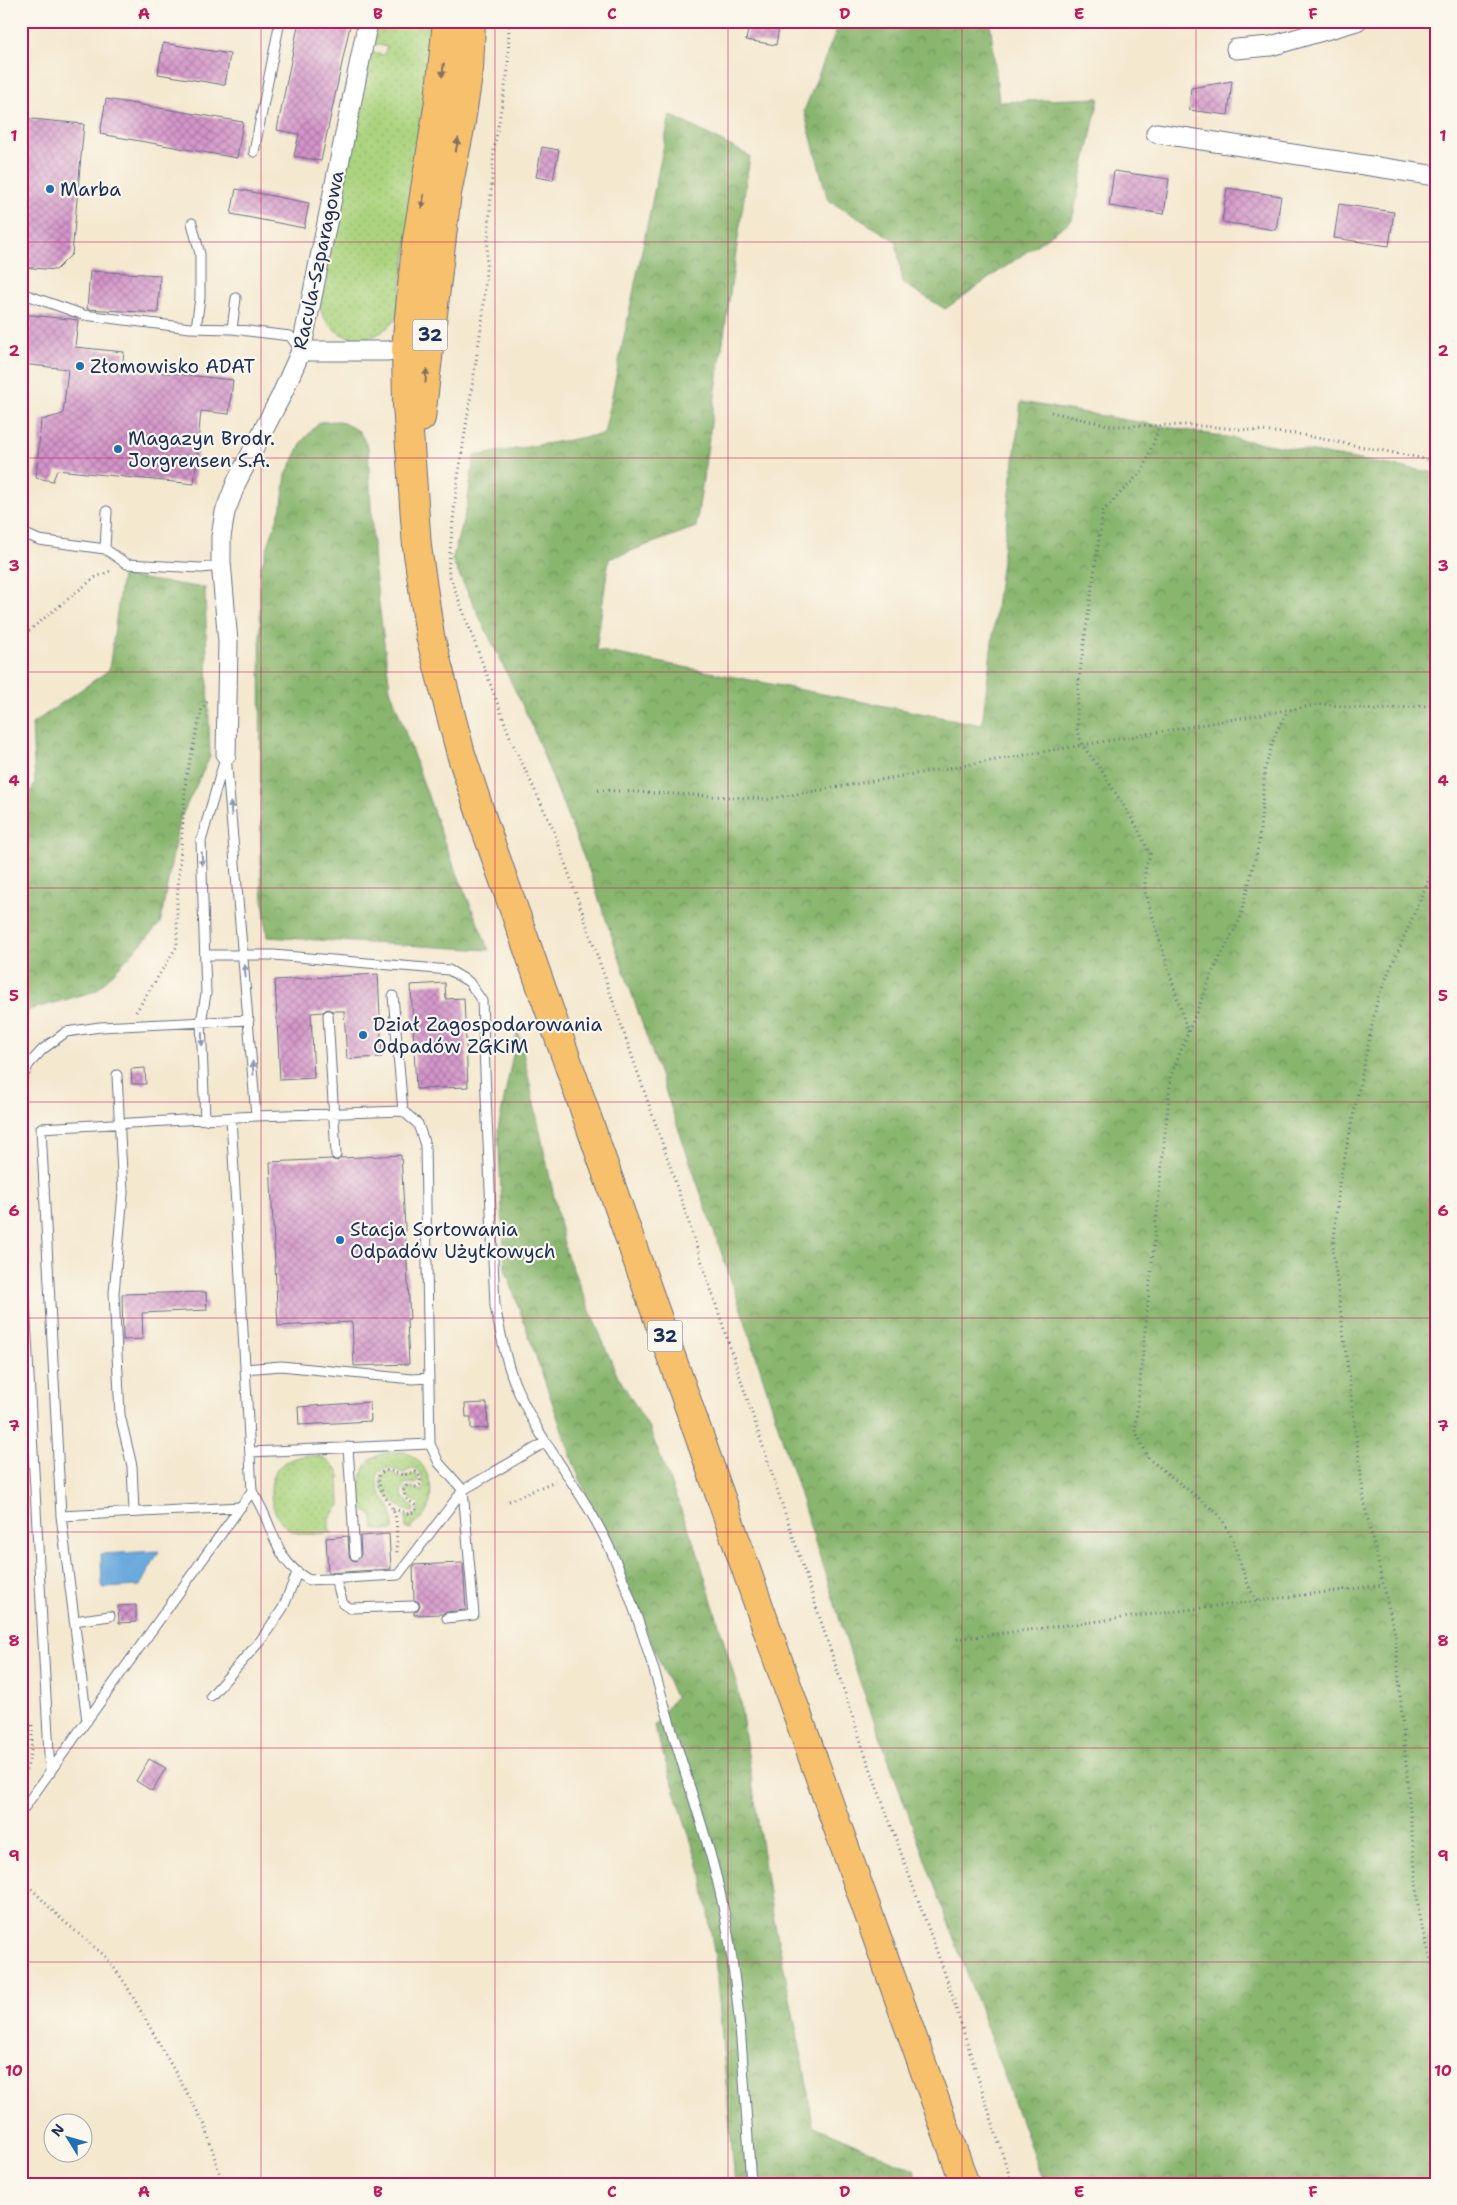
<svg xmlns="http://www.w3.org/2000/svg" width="1457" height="2205" font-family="'Shantell Sans',sans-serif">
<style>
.grass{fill:url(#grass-dots);stroke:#64826e}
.forest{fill:url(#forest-crowns);stroke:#527266}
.water{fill:#6aaadd;stroke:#426c9e}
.building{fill:url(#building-cross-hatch)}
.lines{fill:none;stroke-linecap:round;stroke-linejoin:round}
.service-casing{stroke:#677086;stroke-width:11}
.minor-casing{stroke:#677086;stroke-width:21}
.primary-casing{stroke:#677086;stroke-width:30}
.path{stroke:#677086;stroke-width:3;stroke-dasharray:1 4;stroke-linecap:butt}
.service{stroke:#fff;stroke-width:9}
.minor{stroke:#fff;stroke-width:19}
.primary{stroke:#f7c06c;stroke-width:28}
.oneway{fill:#7e7064}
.oneway2{fill:#8d97ae}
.grid{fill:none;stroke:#c2185b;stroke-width:1;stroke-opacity:0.55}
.poi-dot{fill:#1f6fb2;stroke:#fbf7ec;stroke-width:2}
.labels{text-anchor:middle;stroke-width:4.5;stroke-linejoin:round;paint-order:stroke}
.shield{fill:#fbf7ec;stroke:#5e6b89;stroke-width:1}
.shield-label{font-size:18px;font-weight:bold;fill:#1b2f5e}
.poi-label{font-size:19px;fill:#1b2f5e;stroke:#fbf7ec;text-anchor:start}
.street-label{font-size:19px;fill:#1b2f5e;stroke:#fbf7ec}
.neatline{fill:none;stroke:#c2185b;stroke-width:2}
.grid-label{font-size:16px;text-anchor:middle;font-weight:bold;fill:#c2185b}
</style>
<defs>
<pattern id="grass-dots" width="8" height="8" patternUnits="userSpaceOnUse" patternTransform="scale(1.25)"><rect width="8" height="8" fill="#acd47f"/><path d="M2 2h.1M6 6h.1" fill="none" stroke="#93b670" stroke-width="1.8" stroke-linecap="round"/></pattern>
<pattern id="forest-crowns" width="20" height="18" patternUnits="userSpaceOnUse" patternTransform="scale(1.25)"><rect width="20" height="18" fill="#89b66e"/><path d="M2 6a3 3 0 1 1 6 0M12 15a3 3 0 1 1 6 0" fill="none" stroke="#6f945e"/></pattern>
<pattern id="building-cross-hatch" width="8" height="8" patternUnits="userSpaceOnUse" patternTransform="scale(1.25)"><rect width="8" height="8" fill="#d494c9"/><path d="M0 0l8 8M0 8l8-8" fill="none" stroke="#ab79a6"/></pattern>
</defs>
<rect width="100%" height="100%" fill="#fbf7ec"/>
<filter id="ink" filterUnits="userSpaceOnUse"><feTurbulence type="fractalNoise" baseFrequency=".02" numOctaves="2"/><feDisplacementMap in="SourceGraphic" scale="10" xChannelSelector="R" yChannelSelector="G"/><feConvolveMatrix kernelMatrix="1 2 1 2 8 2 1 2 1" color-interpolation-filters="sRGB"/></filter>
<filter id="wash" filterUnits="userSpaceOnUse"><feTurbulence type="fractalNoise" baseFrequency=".0096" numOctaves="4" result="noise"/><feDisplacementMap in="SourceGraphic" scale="20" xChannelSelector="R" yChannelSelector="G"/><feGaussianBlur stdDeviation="1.12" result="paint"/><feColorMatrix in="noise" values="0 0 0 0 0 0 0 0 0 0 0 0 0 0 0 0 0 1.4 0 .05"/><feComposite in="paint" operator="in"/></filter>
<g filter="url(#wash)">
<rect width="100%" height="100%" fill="#f4e8cf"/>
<path class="grass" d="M378 21H440L397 316C374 352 328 343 318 302L370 54 374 53 384 55 387 47 375 44 373 41Z
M404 1452C434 1461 442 1512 411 1526V1529H406L405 1516 412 1517 416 1515 420 1505C414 1498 404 1501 406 1488L409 1487 422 1491 424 1488C423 1480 421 1473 415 1468L403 1473C392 1469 387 1463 378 1474 373 1489 385 1497 391 1510 393 1516 393 1524 393 1530H374L373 1517 360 1506C359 1470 363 1451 404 1452Z
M308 1455C325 1457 335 1463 341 1478L339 1479 340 1505 329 1518V1531L333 1533C319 1533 302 1537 290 1530 272 1519 265 1488 277 1470 284 1460 297 1457 308 1455Z
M389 1471 399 1477 416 1474 419 1482 417 1484 406 1483 401 1491 403 1498 414 1507 413 1512H410C397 1505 376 1494 382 1475Z"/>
<path class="forest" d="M840 21H990L999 102 1099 98 1072 220 945 309 903 283 896 241 828 200 804 111Z
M670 115 750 156 696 527 609 559 596 650 982 725 1021 402 1436 473V2184H1044L856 1671 745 1321 590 873 530 721 452 560 467 506 474 456 604 434Z
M339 421 359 431 368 447 374 565 390 689 445 844 489 950 267 937 261 879 260 570 282 504 286 475 303 440 320 422Z
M122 576 205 588 210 757 179 821 160 924 96 991 29 1010 21 1034V810L35 783 32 724 109 670Z
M518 1029 566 1253 616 1373 649 1428 697 1551 738 1689 770 1900 804 2067 813 2125 914 2170 919 2184H735L715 1958 702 1875 654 1726 675 1697 576 1470 505 1268 498 1130Z"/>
<path class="water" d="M159 1551 140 1586 102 1588 101 1554Z"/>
<g id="blocks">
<path class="building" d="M299 21H351L321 161 294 156 299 134 277 130Z
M750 21H780L776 45 746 40Z
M163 43 230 54 225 85 158 74Z
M1232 81 1228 115 1189 110 1191 88Z
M106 99 243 122 237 158 100 134Z
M21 118 84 124 72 254 56 270 21 267Z
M542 147 559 150 553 180 536 177Z
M1114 171 1169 179 1164 214 1109 206Z
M1227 188 1281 196 1276 230 1222 222Z
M236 189 309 203 304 228 231 214Z
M1339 204 1394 212 1389 246 1334 238Z
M90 271 160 275 158 313 87 309Z
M21 314 78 320 75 347 124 352 122 368 233 380 229 414 201 411 194 484 57 470 53 481 36 478 41 420 63 414 68 369 21 364Z
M378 974 382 1057 347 1059 344 1011H333L327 1009 323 1012 311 1013 314 1078 280 1080 275 980Z
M445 983 446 999 464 998 468 1087 416 1089 411 985Z
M145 1068 146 1084H132L131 1069Z
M401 1155 410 1319H407L409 1364 354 1366 352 1322 278 1326 270 1162 331 1159 337 1161 341 1158Z
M206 1292 207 1310 142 1313 143 1339 123 1340 122 1294Z
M370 1402 371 1421 299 1425 298 1407Z
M487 1403 488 1428 471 1429V1417H466L465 1404Z
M389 1534 391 1569 328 1573 326 1538 348 1536 349 1556 352 1560 356 1561 361 1555 360 1536Z
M463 1563 466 1610 446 1612 442 1614 414 1615V1612L418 1611 420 1606 419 1602 414 1600 413 1565Z
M136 1605V1622L119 1623 118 1606Z
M149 1759 166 1768 152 1791 136 1781Z"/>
</g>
</g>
<g filter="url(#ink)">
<use href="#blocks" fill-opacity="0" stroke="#677086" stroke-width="1"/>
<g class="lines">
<defs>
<path id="service" d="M254 152 280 21
M192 223 200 254V298L196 328
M21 293 84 315 190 328 232 329 290 336 301 351
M232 329 236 298
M107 511 105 549 127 564 201 568 221 566
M21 532 39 540 105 549
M205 955H274L449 970 469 982 482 1001 495 1306C501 1335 506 1365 518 1391 537 1434 566 1471 590 1511 603 1533 615 1557 624 1582 647 1640 662 1700 681 1759 699 1817 719 1874 728 1934 742 2016 745 2101 751 2184
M393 996 403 1111
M328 1015 336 1155
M117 1075 123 1193 114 1293 120 1415 132 1466 134 1512
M21 1081 29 1064 43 1049 66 1032 100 1027 249 1020
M205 1120 201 1022 206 994 201 841 226 755 256 1116
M21 1225 50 1773
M245 1369 281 1366 412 1379 429 1378
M348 1447 355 1555
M250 1452 430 1444
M61 1516 41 1128 256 1116 403 1111 418 1124 425 1145 430 1444 439 1463 463 1490 398 1575 309 1580C283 1565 279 1549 268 1523 264 1512 258 1501 252 1491
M335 1578 343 1604 350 1608 414 1606
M447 1618 474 1615 463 1490 546 1442
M74 1621 110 1616
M211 1696 261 1640 283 1608 297 1573
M87 1721 61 1516 241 1507
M21 1812 252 1491 231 1118"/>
<path id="minor" d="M1236 49 1271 46 1357 21
M1156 133 1436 176
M301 351H388L406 348
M226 755 228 642 221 562V537L225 512 237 481 281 396 301 351 368 21"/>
<path id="primary" d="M447 21 439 101 416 246 406 348 407 404 417 547 430 636 461 754 485 827 779 1663 965 2184
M421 418 447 193 460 128 469 69 471 21"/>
</defs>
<use href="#service" class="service-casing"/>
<use href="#minor" class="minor-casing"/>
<use href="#primary" class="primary-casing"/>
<path class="path" d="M509 21 508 70 494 149 483 315 456 491 448 571 512 742 554 831 665 1151 864 1751 945 1974 1012 2184
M21 30 32 21
M1051 412 1112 426 1190 425 1297 434 1436 461
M1160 425 1143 470 1103 511 1079 679 1077 710V728L1082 745 1100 768 1137 827 1150 854 1145 870V892L1188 1033
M21 637 94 578 113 570
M598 790 768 799 1322 704 1375 710 1436 705
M1436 863 1378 997 1339 1184 1333 1250 1365 1507 1395 1634 1419 1917 1436 1978
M136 1012 177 946V901L186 777 202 708 209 700
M509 1501 555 1481
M393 1509 410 1514 416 1510V1506L406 1498 403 1491 407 1485 417 1487 421 1484 420 1477 416 1472 403 1475 389 1470C363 1474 392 1503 395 1515 398 1527 396 1541 397 1554
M1257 1601C1239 1574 1238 1538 1217 1513L1149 1459 1135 1430 1171 1075 1213 971 1240 919 1259 843 1265 769 1275 734 1288 710
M957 1639 1383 1585
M21 1730 32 1725
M21 1779C32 1762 32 1745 32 1725
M21 1878 59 1917 106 1957 125 1983 205 2125 219 2172 221 2184"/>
<use href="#service" class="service"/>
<use href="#minor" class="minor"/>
<use href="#primary" class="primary"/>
</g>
<defs><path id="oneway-solid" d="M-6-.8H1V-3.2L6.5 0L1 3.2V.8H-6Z" transform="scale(1.25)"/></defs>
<g class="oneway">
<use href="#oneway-solid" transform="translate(443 70) rotate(97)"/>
<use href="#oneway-solid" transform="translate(457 145) rotate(-79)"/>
<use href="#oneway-solid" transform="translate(423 201) rotate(99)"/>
<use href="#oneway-solid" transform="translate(426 376) rotate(-85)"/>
</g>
<g class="oneway2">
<use href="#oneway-solid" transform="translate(231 809) rotate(-95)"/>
<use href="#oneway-solid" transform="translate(202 859) rotate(88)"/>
<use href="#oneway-solid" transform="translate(245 971) rotate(-96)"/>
<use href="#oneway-solid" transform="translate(202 1039) rotate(88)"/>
<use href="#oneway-solid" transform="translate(253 1068) rotate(-94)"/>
</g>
</g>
<path class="grid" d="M261 21V2184M495 21V2184M728 21V2184M962 21V2184M1196 21V2184M21 242H1436M21 458H1436M21 672H1436M21 888H1436M21 1102H1436M21 1318H1436M21 1532H1436M21 1748H1436M21 1962H1436"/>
<g class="poi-dot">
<circle cx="50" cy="189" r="5"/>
<circle cx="80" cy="366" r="5"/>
<circle cx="118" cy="449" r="5"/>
<circle cx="363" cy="1035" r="5"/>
<circle cx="340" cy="1240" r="5"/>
</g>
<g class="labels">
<g class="shield">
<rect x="412.5" y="319.5" width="35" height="31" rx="4"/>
<rect x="647.5" y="1320.5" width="35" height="31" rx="4"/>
</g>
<g class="shield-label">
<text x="430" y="341">32</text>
<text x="665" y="1342">32</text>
</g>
<g class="poi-label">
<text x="60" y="196">Marba</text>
<text x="90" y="373">Złomowisko ADAT</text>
<text x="128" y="445">Magazyn Brodr.<tspan x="128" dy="22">Jorgrensen S.A.</tspan></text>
<text x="373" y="1031">Dział Zagospodarowania<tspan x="373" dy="22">Odpadów ZGKiM</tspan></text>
<text x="350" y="1236">Stacja Sortowania<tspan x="350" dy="22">Odpadów Użytkowych</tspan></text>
</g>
<g class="street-label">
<text transform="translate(318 260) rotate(-78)" y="7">Racula-Szparagowa</text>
</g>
</g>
<rect width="1457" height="2205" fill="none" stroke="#fbf7ec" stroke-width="55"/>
<g transform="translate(68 2138) rotate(307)"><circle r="24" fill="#fbf7ec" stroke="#a1a7b3"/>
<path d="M0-4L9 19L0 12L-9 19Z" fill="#1f6fb2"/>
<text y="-8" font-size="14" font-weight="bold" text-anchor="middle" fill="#1b2f5e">N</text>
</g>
<rect x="28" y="28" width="1402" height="2150" class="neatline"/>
<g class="grid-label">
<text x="144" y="19">A</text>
<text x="378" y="19">B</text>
<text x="612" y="19">C</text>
<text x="845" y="19">D</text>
<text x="1079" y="19">E</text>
<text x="1313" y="19">F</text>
<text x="14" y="141">1</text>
<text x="1443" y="141">1</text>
<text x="14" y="356">2</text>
<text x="1443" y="356">2</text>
<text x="14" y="571">3</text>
<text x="1443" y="571">3</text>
<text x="14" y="786">4</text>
<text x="1443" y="786">4</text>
<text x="14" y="1001">5</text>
<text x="1443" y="1001">5</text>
<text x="14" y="1216">6</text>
<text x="1443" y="1216">6</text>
<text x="14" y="1431">7</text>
<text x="1443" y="1431">7</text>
<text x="14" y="1646">8</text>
<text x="1443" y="1646">8</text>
<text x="14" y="1861">9</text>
<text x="1443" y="1861">9</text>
<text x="14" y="2076">10</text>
<text x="1443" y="2076">10</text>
<text x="144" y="2197">A</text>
<text x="378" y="2197">B</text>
<text x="612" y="2197">C</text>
<text x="845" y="2197">D</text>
<text x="1079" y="2197">E</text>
<text x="1313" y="2197">F</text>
</g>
</svg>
